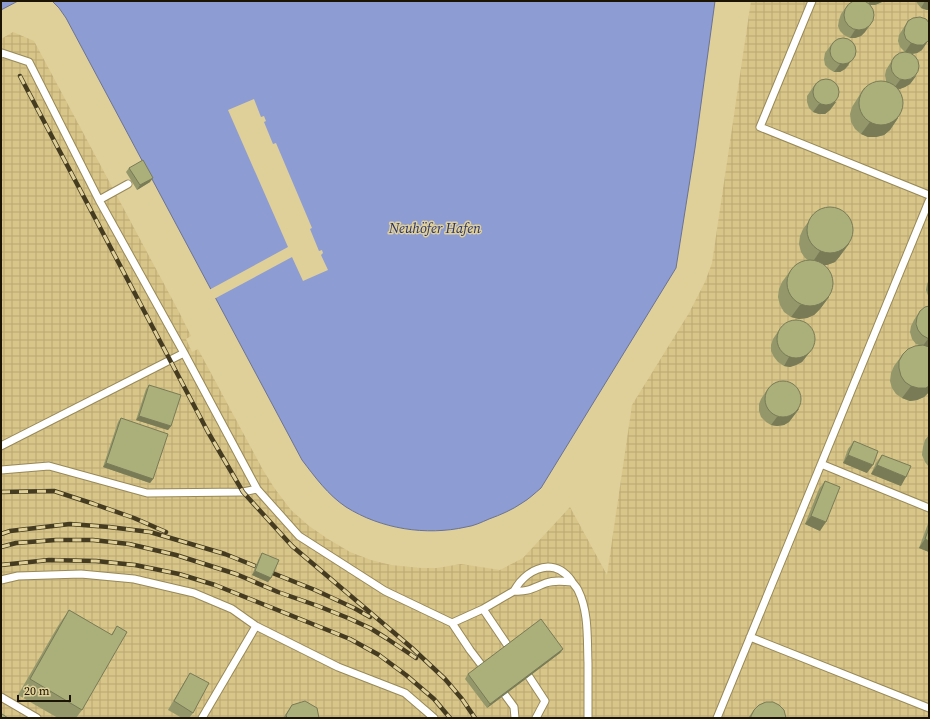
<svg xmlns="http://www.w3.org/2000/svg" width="930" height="719" font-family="'Source Serif 4',serif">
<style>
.industrial{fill:url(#industrial-grid)}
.water{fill:#8d9cd2;stroke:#6b7394}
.pier{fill:#dfcf99}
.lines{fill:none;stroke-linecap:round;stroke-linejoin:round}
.lane-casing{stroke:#998956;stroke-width:9}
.lane{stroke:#fff;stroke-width:7}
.rail-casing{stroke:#443b21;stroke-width:4.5}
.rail{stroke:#dfcf99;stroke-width:3;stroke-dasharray:9;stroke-linecap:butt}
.wall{fill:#93976a}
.shaded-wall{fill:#787b56}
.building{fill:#abb07b;stroke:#787b56}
.labels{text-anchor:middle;stroke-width:3;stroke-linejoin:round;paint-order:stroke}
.water-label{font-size:14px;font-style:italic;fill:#263070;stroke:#dfcf99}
</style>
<defs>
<pattern id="industrial-grid" width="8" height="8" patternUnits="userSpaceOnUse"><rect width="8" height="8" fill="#d8c588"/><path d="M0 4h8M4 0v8" fill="none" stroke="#b9a874"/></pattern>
</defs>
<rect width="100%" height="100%" fill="#dfcf99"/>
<path class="industrial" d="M751 1H929V718H1V39L13 32 34 41 179 312 191 336 186 339 192 352 198 349 263 470 275 489 291 510 309 526 328 539 350 552 371 560 391 565 421 568H437L461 564 500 570 523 558 570 507 607 575 632 405 689 313 705 282 712 263Z"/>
<path class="water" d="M1 1H18L1 10Z
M52 1H715L695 148 676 268 541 488C535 493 529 499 522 503 512 510 500 515 489 519 482 522 474 526 466 527 426 536 381 529 346 507 328 495 315 477 302 460L66 18 59 8Z"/>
<path class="pier" d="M254 99 261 117 264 116 266 121 264 122 273 144 276 143 312 228 310 229 319 251 322 250 323 253 321 255 328 270 303 281 292 257 214 299 209 290 288 247 228 110Z"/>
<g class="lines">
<defs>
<path id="lane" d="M812 1 760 127 929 195
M1 54 2 53 29 62 99 200 184 353 257 489 299 536 385 591 452 623 470 650 486 671
M99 200 128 184
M1 446 184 353
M821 464 929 508
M1 470 49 466 147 493 243 492 257 489
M1 580 18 576 81 574 134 579 194 593 232 609 256 626 338 667 405 693 434 718
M514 591C529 592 533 588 546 583 554 580 563 581 572 582
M483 609 512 652
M452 623 483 609 514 591C521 578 533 568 548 567 558 567 565 572 571 580 573 584 576 586 578 590 589 612 587 639 588 663 588 681 588 700 588 718
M750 637 929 708
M524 669 545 701 536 718
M500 688 514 707 515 718
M1 697 37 718
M202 718 256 626
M717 718 929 201"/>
</defs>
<use href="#lane" class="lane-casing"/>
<use href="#lane" class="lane"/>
<defs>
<path id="rail" d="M20 76 208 432 243 492 292 546 412 648 445 679 462 699 475 718
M1 492 54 491 94 504 134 518 166 532
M1 534 10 531 70 524 109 527 150 532 225 554 315 590 354 608 370 617
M1 547 16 543 56 540H93L129 544 176 555 236 574 278 592 318 606 348 618 370 628 386 638 416 658
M1 565 49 560 96 561 135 565 179 574 215 585 350 639 379 655 406 675 434 699 450 718"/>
</defs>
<use href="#rail" class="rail-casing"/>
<use href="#rail" class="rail"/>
</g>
<path class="wall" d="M855 1H883L882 2 875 5H869L865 32 861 36 855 38H850L844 35 840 31 838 26 839 20 841 14 847 6Z
M916 1H929L927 10 921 8 917 3Z
M908 21 922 50 917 53 911 54 916 76 910 84 905 87 899 89 898 118 890 130 884 135 876 137H868L861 134 855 129 851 122 850 114 852 107 864 88 886 81 885 75 886 70 894 57 907 52H905L900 47 898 41 899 35Z
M831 45 849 65 845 69 840 72H834L829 69 825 65 824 59 825 53Z
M816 83 836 102 830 110 825 114H819L813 112 809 108 807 102V96Z
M129 168 150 182 137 190 126 172Z
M812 217 840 256 835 262 827 265H824L829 297 820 309 814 315 807 318 799 319 791 317 784 312 780 305 778 297 779 289 782 282 791 270 808 260 805 258 801 252 799 244 800 236 803 229Z
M929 280V298L926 290 927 284Z
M929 306V392L924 397 917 400 910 401 902 398 896 394 892 388 890 381 891 373 894 366 903 354 919 345 916 344 912 339 910 332 911 326 914 320 920 311Z
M779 330 812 349 802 362 796 365 790 367 784 366 778 362 774 357 771 351V345L773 339Z
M149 385 171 426 168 430 136 420 146 389Z
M767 390 799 409 789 422 784 425 777 426 771 425 766 422 761 417 759 411V404L761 399Z
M121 418 153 479 150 483 103 467 118 422Z
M929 435V467L925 462 922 455 923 447 925 440Z
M854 441 867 473 843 463 848 449Z
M882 455 901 486 871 474 876 463Z
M825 481 820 531 805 524 819 489Z
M929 521V552L919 548Z
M262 553 271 578 268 582 252 575 259 558Z
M69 610 111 635 117 626 82 710 76 718H58L18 695 58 626Z
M563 649 560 653 487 708 465 679 468 674Z
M190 673 193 713 189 718H182L168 710 185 681Z
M292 705 319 718H283Z
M754 710 786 718H748Z"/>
<path class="shaded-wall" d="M870 1H883L882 2 875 5H868Z
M925 1H929V10H927L921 8Z
M871 24 865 32 861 36 855 38H850L855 30Z
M928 41 922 50 917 53 911 54 905 52 911 43Z
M855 56 845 69 840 72H834L840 64Z
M916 76 910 84 905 87 900 89 894 88 900 80Z
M836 102 830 110 825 114H819L813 112 819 104Z
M898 118 890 130 884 135 876 137H868L861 134 870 122Z
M153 178 150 182 137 190 140 185Z
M849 244 840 256 835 262 827 265H819L812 263 820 251Z
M829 297 820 309 814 315 807 318 799 319 791 317 800 305Z
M928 339H929V347H922Z
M812 349 802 362 796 365 790 367 784 366 789 357Z
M911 386H929V392L924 397 917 400 910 401 902 398Z
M799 409 789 422 784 425 777 426 771 425 777 417Z
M139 416 171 426 168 430 136 420Z
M848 455 873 465 867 473 843 463Z
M106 463 153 479 150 483 103 467Z
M877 465 906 477 901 486 871 474Z
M811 516 826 522 820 531 805 524Z
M925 539 929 541V552L919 548Z
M255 571 271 578 268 582 252 575Z
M563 649 560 653 487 708 490 704Z"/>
<path class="building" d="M844 15a15 15 0 1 1 30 0a15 15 0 1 1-30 0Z
M920 17 926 19 929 23V40L928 41 923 45H917L911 43 906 39 904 33 905 27 908 21 913 18Z
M830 51a13 13 0 1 1 26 0a13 13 0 1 1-26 0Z
M891 66a14 14 0 1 1 28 0a14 14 0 1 1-28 0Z
M813 92a13 13 0 1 1 26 0a13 13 0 1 1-26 0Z
M859 103a22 22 0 1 1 44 0a22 22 0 1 1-44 0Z
M143 160 153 178 140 185 129 168Z
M807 230a23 23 0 1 1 46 0a23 23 0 1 1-46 0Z
M787 283a23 23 0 1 1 46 0a23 23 0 1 1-46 0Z
M929 306V339L922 335 918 330 916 324 917 317 920 311 925 307Z
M777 339a19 19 0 1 1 38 0a19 19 0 1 1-38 0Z
M923 345 929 347V386L926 388H918L911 386 905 382 901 376 899 368V361L903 354 908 349 915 346Z
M765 399a18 18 0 1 1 36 0a18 18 0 1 1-36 0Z
M149 385 181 395 171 426 139 416Z
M121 418 168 434 153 479 106 463Z
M854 441 878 451 873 465 848 455Z
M882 455 911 466 906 477 877 465Z
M825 481 840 487 826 522 811 516Z
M929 528V541L925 539Z
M262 553 279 560 271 578 255 571Z
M69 610 112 635 117 626 127 632 82 710 30 679Z
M541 619 563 649 490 704 468 674Z
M190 673 209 683 193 713 174 701Z
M305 701 317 708 319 718H287L286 715 292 705Z
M766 702H773L779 705 784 710 786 718H751V716L754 710 759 705Z
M1 714H2L8 718H1Z"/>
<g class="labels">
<g class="water-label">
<text x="435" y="233">Neuhöfer Hafen</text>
</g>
</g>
<rect width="930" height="719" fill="none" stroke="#1b1402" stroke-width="4"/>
<path d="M18 695v6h52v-6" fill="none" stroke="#1b1402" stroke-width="2"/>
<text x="24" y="695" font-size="12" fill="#1b1402" stroke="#dfcf99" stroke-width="3" paint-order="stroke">20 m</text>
</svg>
